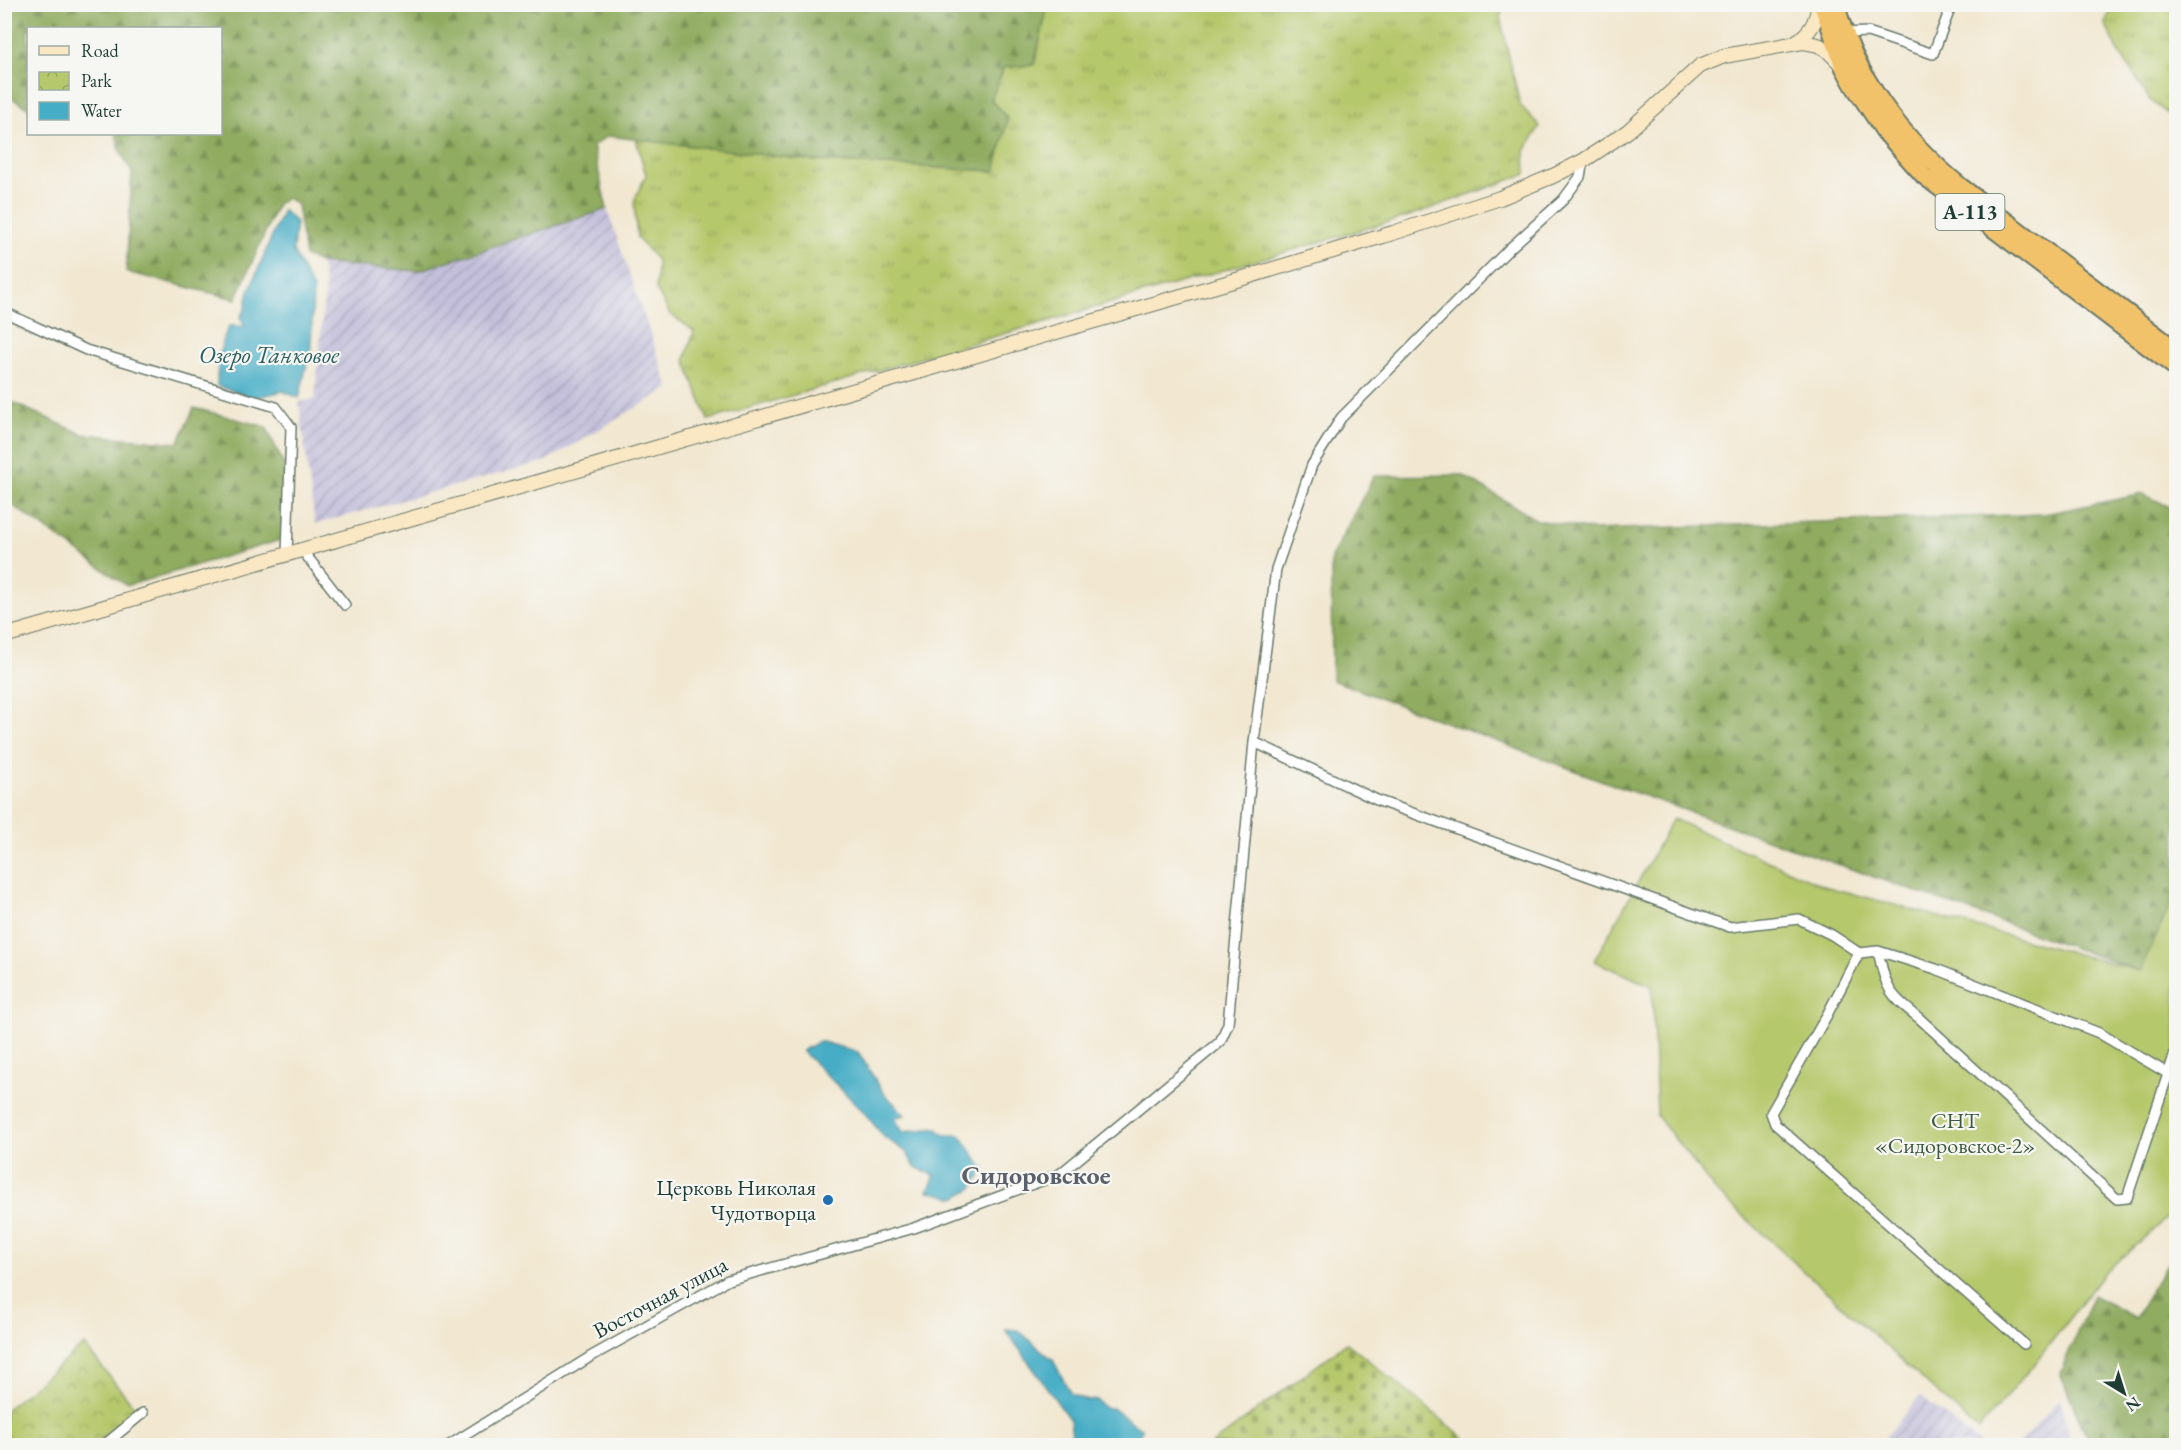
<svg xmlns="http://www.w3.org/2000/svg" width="2181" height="1450" font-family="'EB Garamond',serif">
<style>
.industrial{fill:url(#industrial-furrows)}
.grass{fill:url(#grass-tufts);stroke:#6a8250;stroke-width:1.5}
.forest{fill:url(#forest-firs);stroke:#58744a;stroke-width:1.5}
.cemetery{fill:url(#cemetery-stones);stroke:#6a8250;stroke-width:1.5}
.park{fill:url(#park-crowns);stroke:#6a8250;stroke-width:1.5}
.garden{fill:#b6c86c;stroke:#6a8250;stroke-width:1.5}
.water{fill:#46adc6;stroke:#32757d;stroke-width:1.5}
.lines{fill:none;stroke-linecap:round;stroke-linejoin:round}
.street-casing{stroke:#69796b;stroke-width:12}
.secondary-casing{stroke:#69796b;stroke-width:16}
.highway-casing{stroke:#69796b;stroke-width:20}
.street{stroke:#fff;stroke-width:9}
.secondary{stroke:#fae7c3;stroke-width:14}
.highway{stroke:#f2c26a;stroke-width:16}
.poi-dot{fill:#1f6fb2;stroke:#f6f6f2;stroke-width:2}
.labels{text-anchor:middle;stroke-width:4.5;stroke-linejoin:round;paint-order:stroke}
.shield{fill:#f6f6f2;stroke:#60746d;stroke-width:1.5}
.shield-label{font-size:21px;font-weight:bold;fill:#1f3d34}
.park-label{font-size:22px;fill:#3d593f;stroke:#f6f6f2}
.poi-label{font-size:22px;fill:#1f3d34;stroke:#f6f6f2;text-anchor:end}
.street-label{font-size:22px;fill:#1f3d34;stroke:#f6f6f2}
.water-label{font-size:24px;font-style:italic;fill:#2b5f60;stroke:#f6f6f2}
.quarter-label{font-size:26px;font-weight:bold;fill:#5b616b;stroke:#f6f6f2}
</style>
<defs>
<pattern id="industrial-furrows" width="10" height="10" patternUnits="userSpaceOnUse" patternTransform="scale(1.5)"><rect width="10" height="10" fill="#c4c0db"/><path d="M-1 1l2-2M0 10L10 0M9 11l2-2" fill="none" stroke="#9f9db2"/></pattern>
<pattern id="grass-tufts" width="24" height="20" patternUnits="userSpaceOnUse" patternTransform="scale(1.5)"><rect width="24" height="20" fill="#b6c86c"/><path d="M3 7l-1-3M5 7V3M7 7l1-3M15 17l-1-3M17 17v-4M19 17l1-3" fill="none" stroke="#93a45a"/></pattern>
<pattern id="forest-firs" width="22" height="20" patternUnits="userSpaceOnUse" patternTransform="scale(1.5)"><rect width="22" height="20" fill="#90ac60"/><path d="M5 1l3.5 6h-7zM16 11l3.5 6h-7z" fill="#758d50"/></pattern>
<pattern id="cemetery-stones" width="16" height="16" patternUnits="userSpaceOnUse" patternTransform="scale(1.5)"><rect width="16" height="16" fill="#b6c86c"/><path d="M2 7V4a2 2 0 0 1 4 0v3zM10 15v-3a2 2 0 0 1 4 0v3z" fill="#93a45a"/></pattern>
<pattern id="park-crowns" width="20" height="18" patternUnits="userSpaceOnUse" patternTransform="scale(1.5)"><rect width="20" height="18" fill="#b6c86c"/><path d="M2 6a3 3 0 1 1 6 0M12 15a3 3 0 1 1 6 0" fill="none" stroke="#93a45a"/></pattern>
</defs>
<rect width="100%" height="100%" fill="#f6f6f2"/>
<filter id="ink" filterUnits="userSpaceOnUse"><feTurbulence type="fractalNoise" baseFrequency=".0167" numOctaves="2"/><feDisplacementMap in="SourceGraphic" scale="12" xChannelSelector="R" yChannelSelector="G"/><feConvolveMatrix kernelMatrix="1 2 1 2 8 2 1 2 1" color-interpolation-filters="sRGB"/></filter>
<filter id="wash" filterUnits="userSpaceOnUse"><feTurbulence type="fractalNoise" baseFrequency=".008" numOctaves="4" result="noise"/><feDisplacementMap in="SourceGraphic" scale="24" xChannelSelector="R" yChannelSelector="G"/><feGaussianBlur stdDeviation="1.35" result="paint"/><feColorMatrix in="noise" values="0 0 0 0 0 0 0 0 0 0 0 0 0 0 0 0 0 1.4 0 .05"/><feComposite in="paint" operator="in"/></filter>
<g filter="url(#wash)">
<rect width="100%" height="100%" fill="#f2e8d2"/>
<path class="industrial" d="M607 209 669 388 546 461 315 524 299 402 315 399 325 285 320 263 418 271Z
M1920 1396 1982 1445H1879Z
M2060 1399 2072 1445H2017Z"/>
<path class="grass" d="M1048 5H1504L1500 17 1520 105 1540 126 1525 151 1526 174 1406 217 708 420 685 360 694 331 670 314 656 289 657 260 637 238 634 201 646 175 636 139 816 161 994 171 991 100 1004 67 1034 65Z
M2113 5H2176V120L2150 100 2118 50 2105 23Z"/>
<path class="forest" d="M4 5 5 4 1048 5 1034 65 1004 67 991 100 1008 119 995 171 816 161 608 136 593 146 607 209 418 271 320 263 305 256 297 205 287 198 278 203 236 299 126 272 132 172 120 151 116 134H220V28H28V108L5 94Z
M5 399 82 434 178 443 194 408 266 427 286 469 284 539 127 586 5 500Z
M1462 475 1537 520 1591 530 2045 514 2143 494 2176 510V893L2140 971 1622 788 1332 680 1331 558 1374 476Z
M2176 1249V1410L2174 1412 2176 1422V1445H2090L2060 1373 2093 1295 2135 1318Z"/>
<path class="cemetery" d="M1347 1343 1466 1439V1445H1211Z"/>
<path class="park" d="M84 1345 137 1410 94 1445H5V1410Z"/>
<path class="garden" d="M1673 819 1824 886 2140 971 2176 893V1210L2104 1273 2036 1362 1978 1430 1714 1189 1657 1116 1652 986 1594 961Z"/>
<path class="water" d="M283 210 296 222 293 251 313 290 311 347 299 398 283 391 255 398 217 386C217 366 220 344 229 326H245L240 317 245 310 249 291Z
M819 1041 858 1052 883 1092 905 1115 896 1117V1121L903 1132 936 1128 944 1135H960L984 1169 973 1188 955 1198 928 1191 935 1176 915 1167 906 1152 884 1137 862 1110 802 1051Z
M1005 1329 1018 1330 1053 1360 1071 1394 1088 1401 1096 1400 1105 1408H1112L1142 1429 1138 1439 1144 1445H1073L1070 1420Z"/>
</g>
<g filter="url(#ink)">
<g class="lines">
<defs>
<path id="street" d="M1845 33 1868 32 1933 54 1952 4
M4 312 86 350 276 407 291 427 287 555
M302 550 345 605
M1254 742 1379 801 1730 927 1799 919 1832 935 1859 953 1878 951 1936 969 2099 1033 2167 1073
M1878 951C1887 990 1887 993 1919 1018L2117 1199 2127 1198 2176 1050
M1859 953 1827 1015 1771 1113 1775 1124 2024 1344
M103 1446 143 1413
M448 1446 590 1357 728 1280 914 1228 1060 1174 1220 1042 1228 1024 1254 742 1276 569 1312 465 1341 418 1510 248 1563 200 1580 177 1583 161"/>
<path id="secondary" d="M1796 42C1811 32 1816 22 1819 4
M4 636 1240 279 1393 233 1500 198 1553 176 1583 161 1628 131 1700 66 1724 56 1803 42 1818 45 1826 49 1842 65"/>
<path id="highway" d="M1822 4 1844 68 1854 86 1884 131 1924 176 2176 368
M1836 4C1854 77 1903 139 1960 186L2176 350"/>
</defs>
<use href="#street" class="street-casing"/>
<use href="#secondary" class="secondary-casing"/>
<use href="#highway" class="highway-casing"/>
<use href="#street" class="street"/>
<use href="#secondary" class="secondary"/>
<use href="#highway" class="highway"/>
</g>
</g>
<circle class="poi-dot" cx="828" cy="1200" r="6"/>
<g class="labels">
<rect class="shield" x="1935.5" y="194" width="69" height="36" rx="4.5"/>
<g class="shield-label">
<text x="1970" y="219">А-113</text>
</g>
<g class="park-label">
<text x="1955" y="1128">СНТ<tspan x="1955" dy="25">«Сидоровское-2»</tspan></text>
</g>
<g class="poi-label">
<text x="816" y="1195">Церковь Николая<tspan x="816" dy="25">Чудотворца</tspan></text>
</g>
<g class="street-label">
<text transform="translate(660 1297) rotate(-28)" y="8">Восточная улица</text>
</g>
<g class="water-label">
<text x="269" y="363">Озеро Танковое</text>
</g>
<g class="quarter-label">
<text x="1036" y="1184">Сидоровское</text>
</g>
</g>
<rect width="2181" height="1450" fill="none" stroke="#f6f6f2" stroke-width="24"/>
<rect x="27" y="27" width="195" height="108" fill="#f6f6f2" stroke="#a0aca6" stroke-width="1.5"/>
<rect x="39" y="46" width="30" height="9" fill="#fae7c3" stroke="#a0aca6" stroke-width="1.5"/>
<text x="81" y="57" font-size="18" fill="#1f3d34">Road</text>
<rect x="39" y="72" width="30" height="18" fill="url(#park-crowns)" stroke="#a0aca6" stroke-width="1.5"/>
<text x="81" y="87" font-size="18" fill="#1f3d34">Park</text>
<rect x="39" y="102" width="30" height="18" fill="#46adc6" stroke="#a0aca6" stroke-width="1.5"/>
<text x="81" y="117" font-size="18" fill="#1f3d34">Water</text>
<g transform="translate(2124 1393) rotate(142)" stroke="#f6f6f2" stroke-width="4.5" paint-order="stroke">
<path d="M0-4.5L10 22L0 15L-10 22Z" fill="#1f3d34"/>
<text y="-9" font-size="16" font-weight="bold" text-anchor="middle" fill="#1f3d34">N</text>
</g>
</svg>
